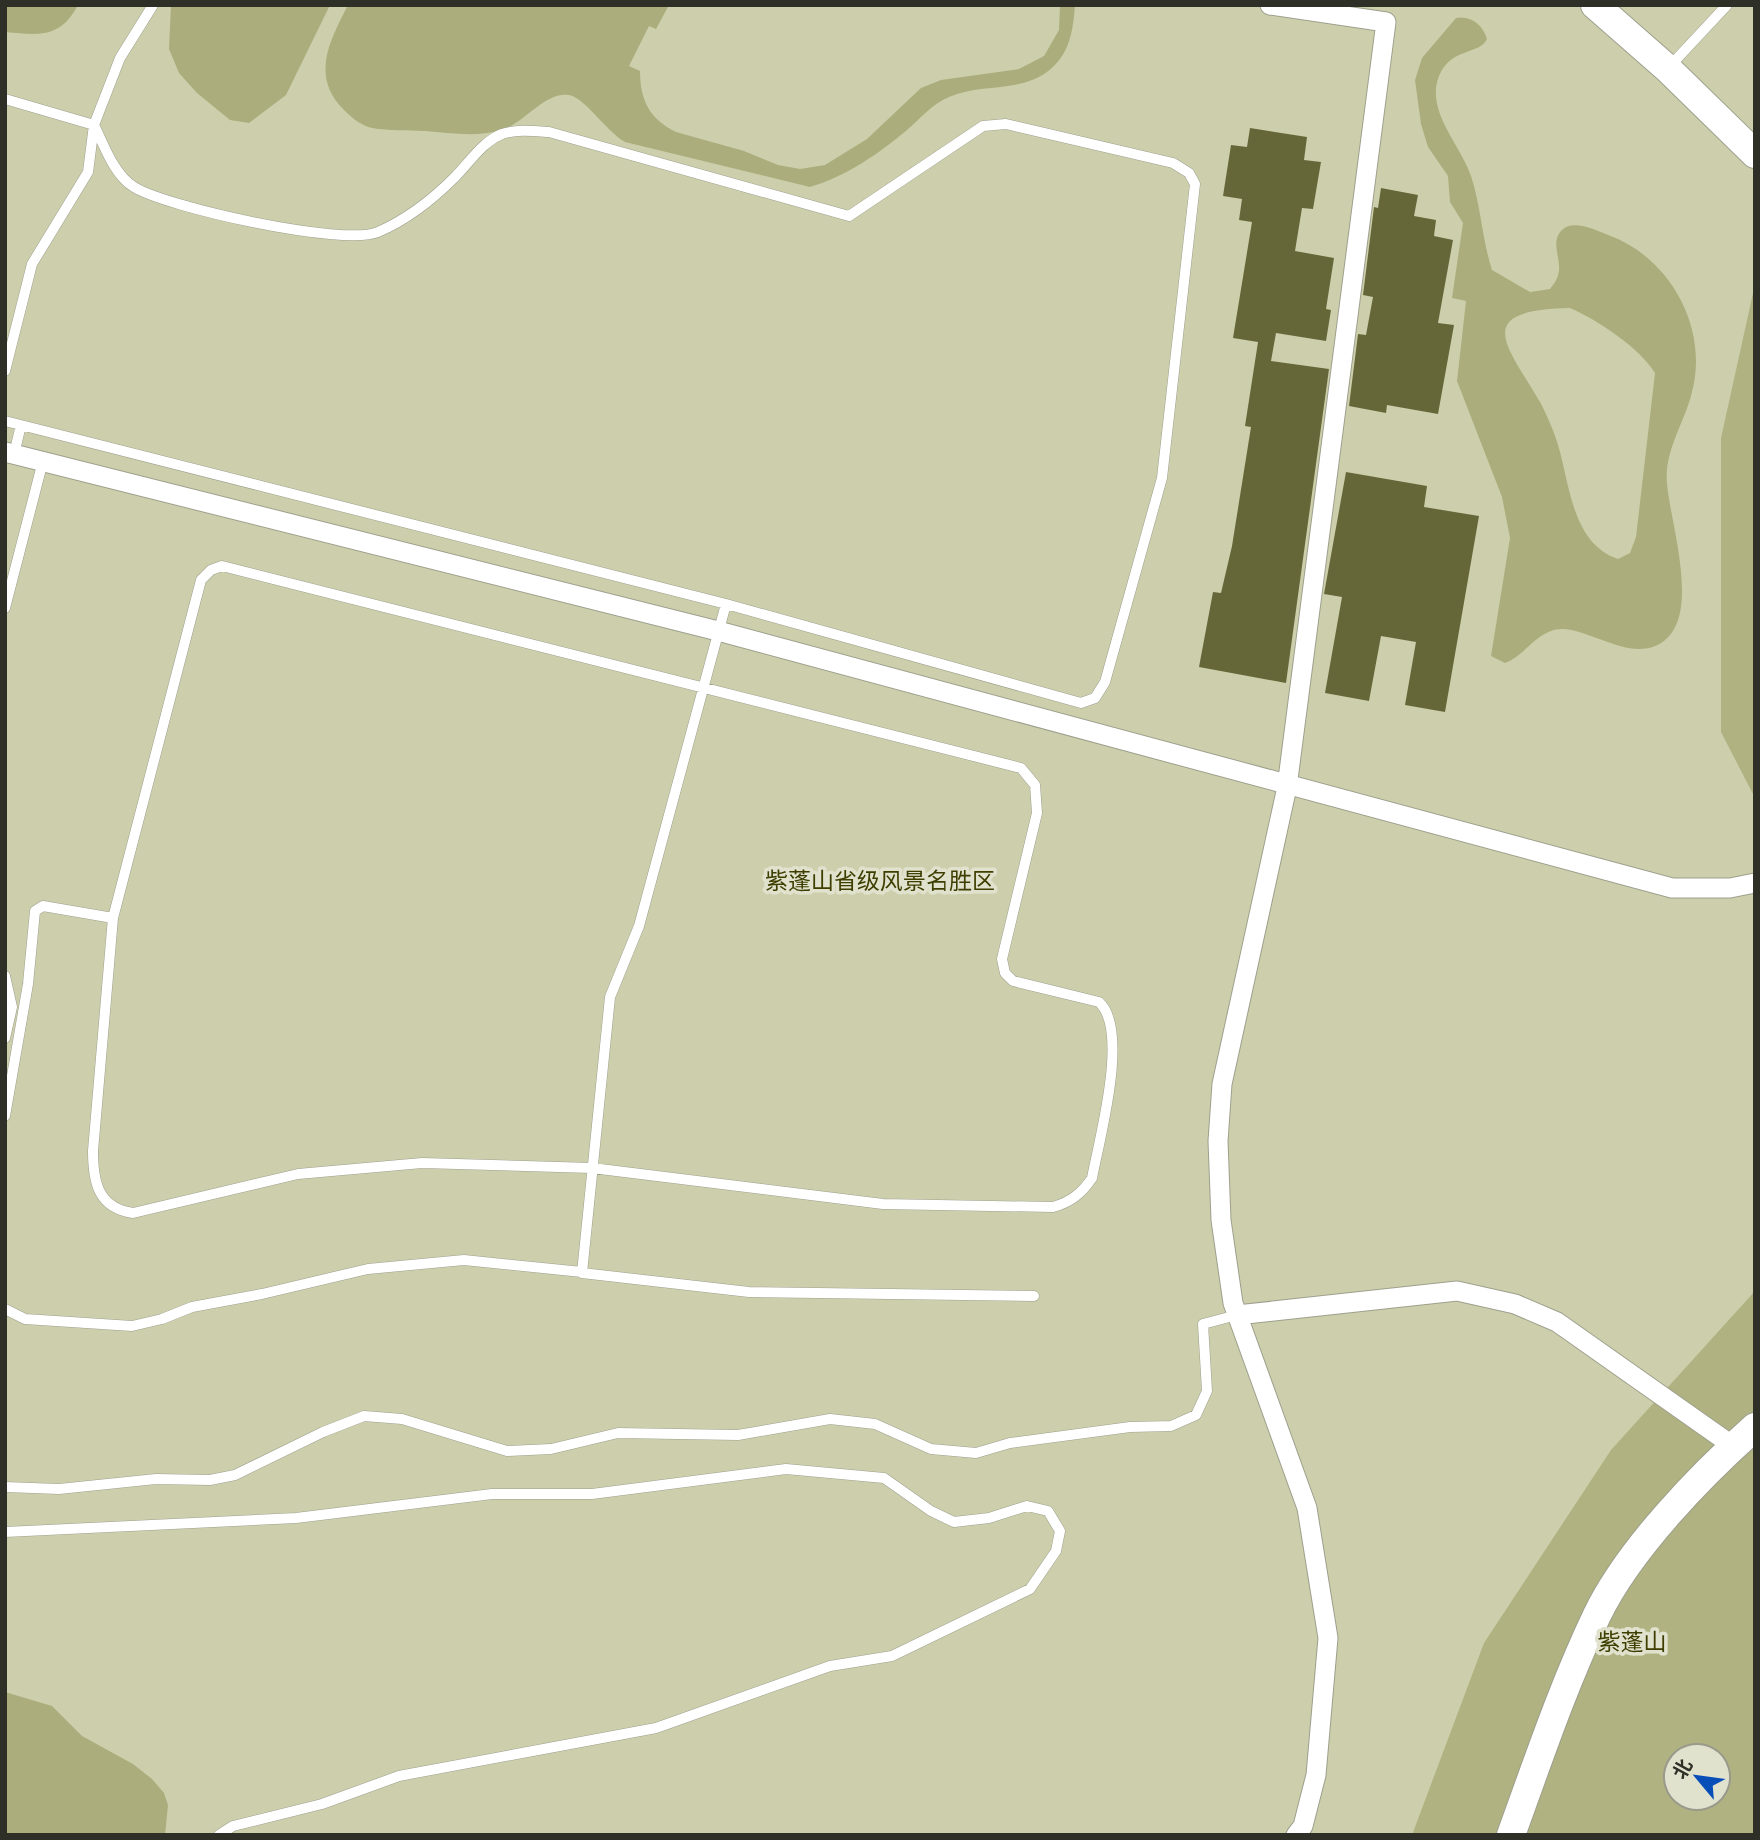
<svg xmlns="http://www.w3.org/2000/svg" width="1760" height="1840" font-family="Karla,'Noto Sans SC',sans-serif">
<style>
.green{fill:#cdcfac;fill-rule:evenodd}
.forest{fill:#b0b281;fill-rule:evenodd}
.water{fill:#abad7c;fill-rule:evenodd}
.building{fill:#666739}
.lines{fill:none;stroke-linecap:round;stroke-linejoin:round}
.lane-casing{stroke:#9ea08d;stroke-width:11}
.street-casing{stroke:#9ea08d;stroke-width:21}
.secondary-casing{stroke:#9ea08d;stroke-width:30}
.lane{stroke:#fff;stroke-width:10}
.street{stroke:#fff;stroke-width:19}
.secondary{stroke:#fff;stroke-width:28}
.labels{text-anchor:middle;stroke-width:7;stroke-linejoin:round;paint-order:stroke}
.park-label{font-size:23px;fill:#3e3e00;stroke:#e1e2ce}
</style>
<rect width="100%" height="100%" fill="#e1e2ce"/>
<path class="green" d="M5 5H1755V1835H5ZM1676 1756H1718V1798H1676Z"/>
<path class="forest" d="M1755 284V798L1721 732V438Z
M1755 1291V1835H1412L1484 1643 1611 1450ZM1676 1756H1718V1798H1676Z"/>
<path class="water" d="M5 5H78C60 39 39 35 5 32Z
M171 5H330L286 95 249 123 230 120 197 93 179 73 169 49Z
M348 5H669L656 29 649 26 629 66 640 71C640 101 650 119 676 132L744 151 778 165 800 169 825 165 867 139 921 88 941 80 1019 69 1044 56 1059 30 1060 5H1075C1073 31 1070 55 1047 72 1018 93 980 83 949 97 932 104 920 119 907 130 878 154 847 176 810 187L625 142C607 132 584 97 569 95 546 91 525 122 504 129 479 138 451 133 425 131 407 130 389 131 372 128 362 126 352 118 345 111 310 77 329 42 348 5Z
M1456 18C1471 15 1483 25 1487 39 1480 55 1451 47 1439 76 1425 111 1461 145 1471 176 1481 206 1482 239 1492 270L1530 292 1550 289C1553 285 1557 280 1558 275 1563 261 1549 242 1562 230 1573 219 1596 230 1608 235 1670 257 1709 328 1692 392 1685 422 1664 451 1667 483 1670 523 1701 613 1664 641 1633 664 1594 630 1562 629 1538 629 1526 655 1505 663L1491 656 1510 538 1502 497 1457 381 1466 301 1452 298 1463 223 1450 202 1448 176 1428 147 1421 124 1415 80 1422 58ZM1570 308C1596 319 1640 348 1655 373L1636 537 1630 553 1618 559C1574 544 1570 489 1560 452 1556 436 1548 417 1540 402 1507 345 1470 310 1570 308Z
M5 1692 52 1706 82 1736 133 1764 152 1779 164 1793 168 1805 165 1835H5Z"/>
<path class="building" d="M1250 128 1307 137 1304 160 1321 162 1313 209 1302 208 1295 251 1334 258 1326 309 1331 310 1326 341 1276 333 1271 361 1329 369 1286 683 1199 667 1213 592 1221 593 1232 546 1251 427 1245 426 1258 342 1233 338 1252 222 1239 220 1242 199 1223 196 1231 145 1247 147Z
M1381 188 1418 195 1414 216 1436 220 1434 236 1453 240 1438 323 1454 325 1438 414 1387 405 1386 413 1349 406 1358 334 1366 335 1373 297 1363 295 1374 207 1378 208Z
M1346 472 1427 486 1424 507 1479 516 1445 712 1405 705 1416 642 1381 636 1369 701 1325 693 1342 597 1324 594Z"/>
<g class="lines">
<defs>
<path id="lane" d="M1670 66 1727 5
M5 99 94 125C104 145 114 175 134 187 166 207 344 247 378 232 406 220 433 199 455 177 470 162 482 142 502 134 517 129 534 131 549 132L849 216 983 126 1006 124 1173 163 1189 173 1195 184 1162 478 1105 682 1095 698 1081 703 726 604 5 421
M5 371 32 264 88 172 94 125 120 58 153 5
M14 454 21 425
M222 566 1021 768 1035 785 1037 813 1002 959 1005 973 1013 981 1099 1002C1130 1030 1099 1140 1092 1178 1082 1193 1071 1202 1053 1207L883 1204 592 1168 422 1163 298 1174 133 1213C98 1208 93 1182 93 1151L113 918 201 580 211 570Z
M726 604 639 926 610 997 582 1273 749 1292 1034 1296
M5 608 43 461
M5 976 12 1007 5 1038
M5 1116 28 984 35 911 43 906 113 918
M5 1309 25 1319 132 1326 162 1319 192 1307 262 1294 368 1269 464 1260 582 1272
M5 1487 59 1489 156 1479 210 1480 235 1475 323 1432 364 1416 402 1419 507 1451 551 1449 618 1433 738 1435 830 1419 875 1424 931 1449 976 1453 1010 1443 1130 1427 1171 1426 1196 1415 1207 1391 1203 1324 1237 1315
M5 1532 296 1518 492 1494H592L786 1469 884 1478 931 1511 954 1522 989 1518 1027 1506 1048 1511 1060 1531 1056 1551 1030 1589 892 1656 830 1666 656 1728 399 1776 322 1804 233 1826 219 1835"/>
<path id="street" d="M1270 5 1386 22 1287 787 1222 1084 1218 1141 1221 1220 1233 1303 1307 1508 1328 1638 1316 1775 1303 1826 1296 1835
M5 452 718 631 1672 888H1730L1755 883
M1237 1315 1457 1291 1515 1304 1557 1322 1733 1446"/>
<path id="secondary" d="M1595 5 1668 69 1755 154
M1511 1835C1538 1761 1563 1686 1597 1615 1629 1549 1700 1476 1755 1427"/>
</defs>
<use href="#lane" class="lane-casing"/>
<use href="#street" class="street-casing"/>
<use href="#secondary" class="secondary-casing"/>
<use href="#lane" class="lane"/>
<use href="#street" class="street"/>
<use href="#secondary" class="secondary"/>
</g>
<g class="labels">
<g class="park-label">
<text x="880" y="889">紫蓬山省级风景名胜区</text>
<text x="1632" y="1650">紫蓬山</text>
</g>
</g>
<rect width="1760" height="1840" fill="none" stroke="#2e2f27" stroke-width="14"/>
<g transform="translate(1697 1777) rotate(299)"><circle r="33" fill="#e1e2ce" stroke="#999a8b" stroke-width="2"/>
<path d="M0-5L12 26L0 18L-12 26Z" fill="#074eb8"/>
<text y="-10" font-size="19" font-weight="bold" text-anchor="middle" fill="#2e2f27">北</text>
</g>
</svg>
